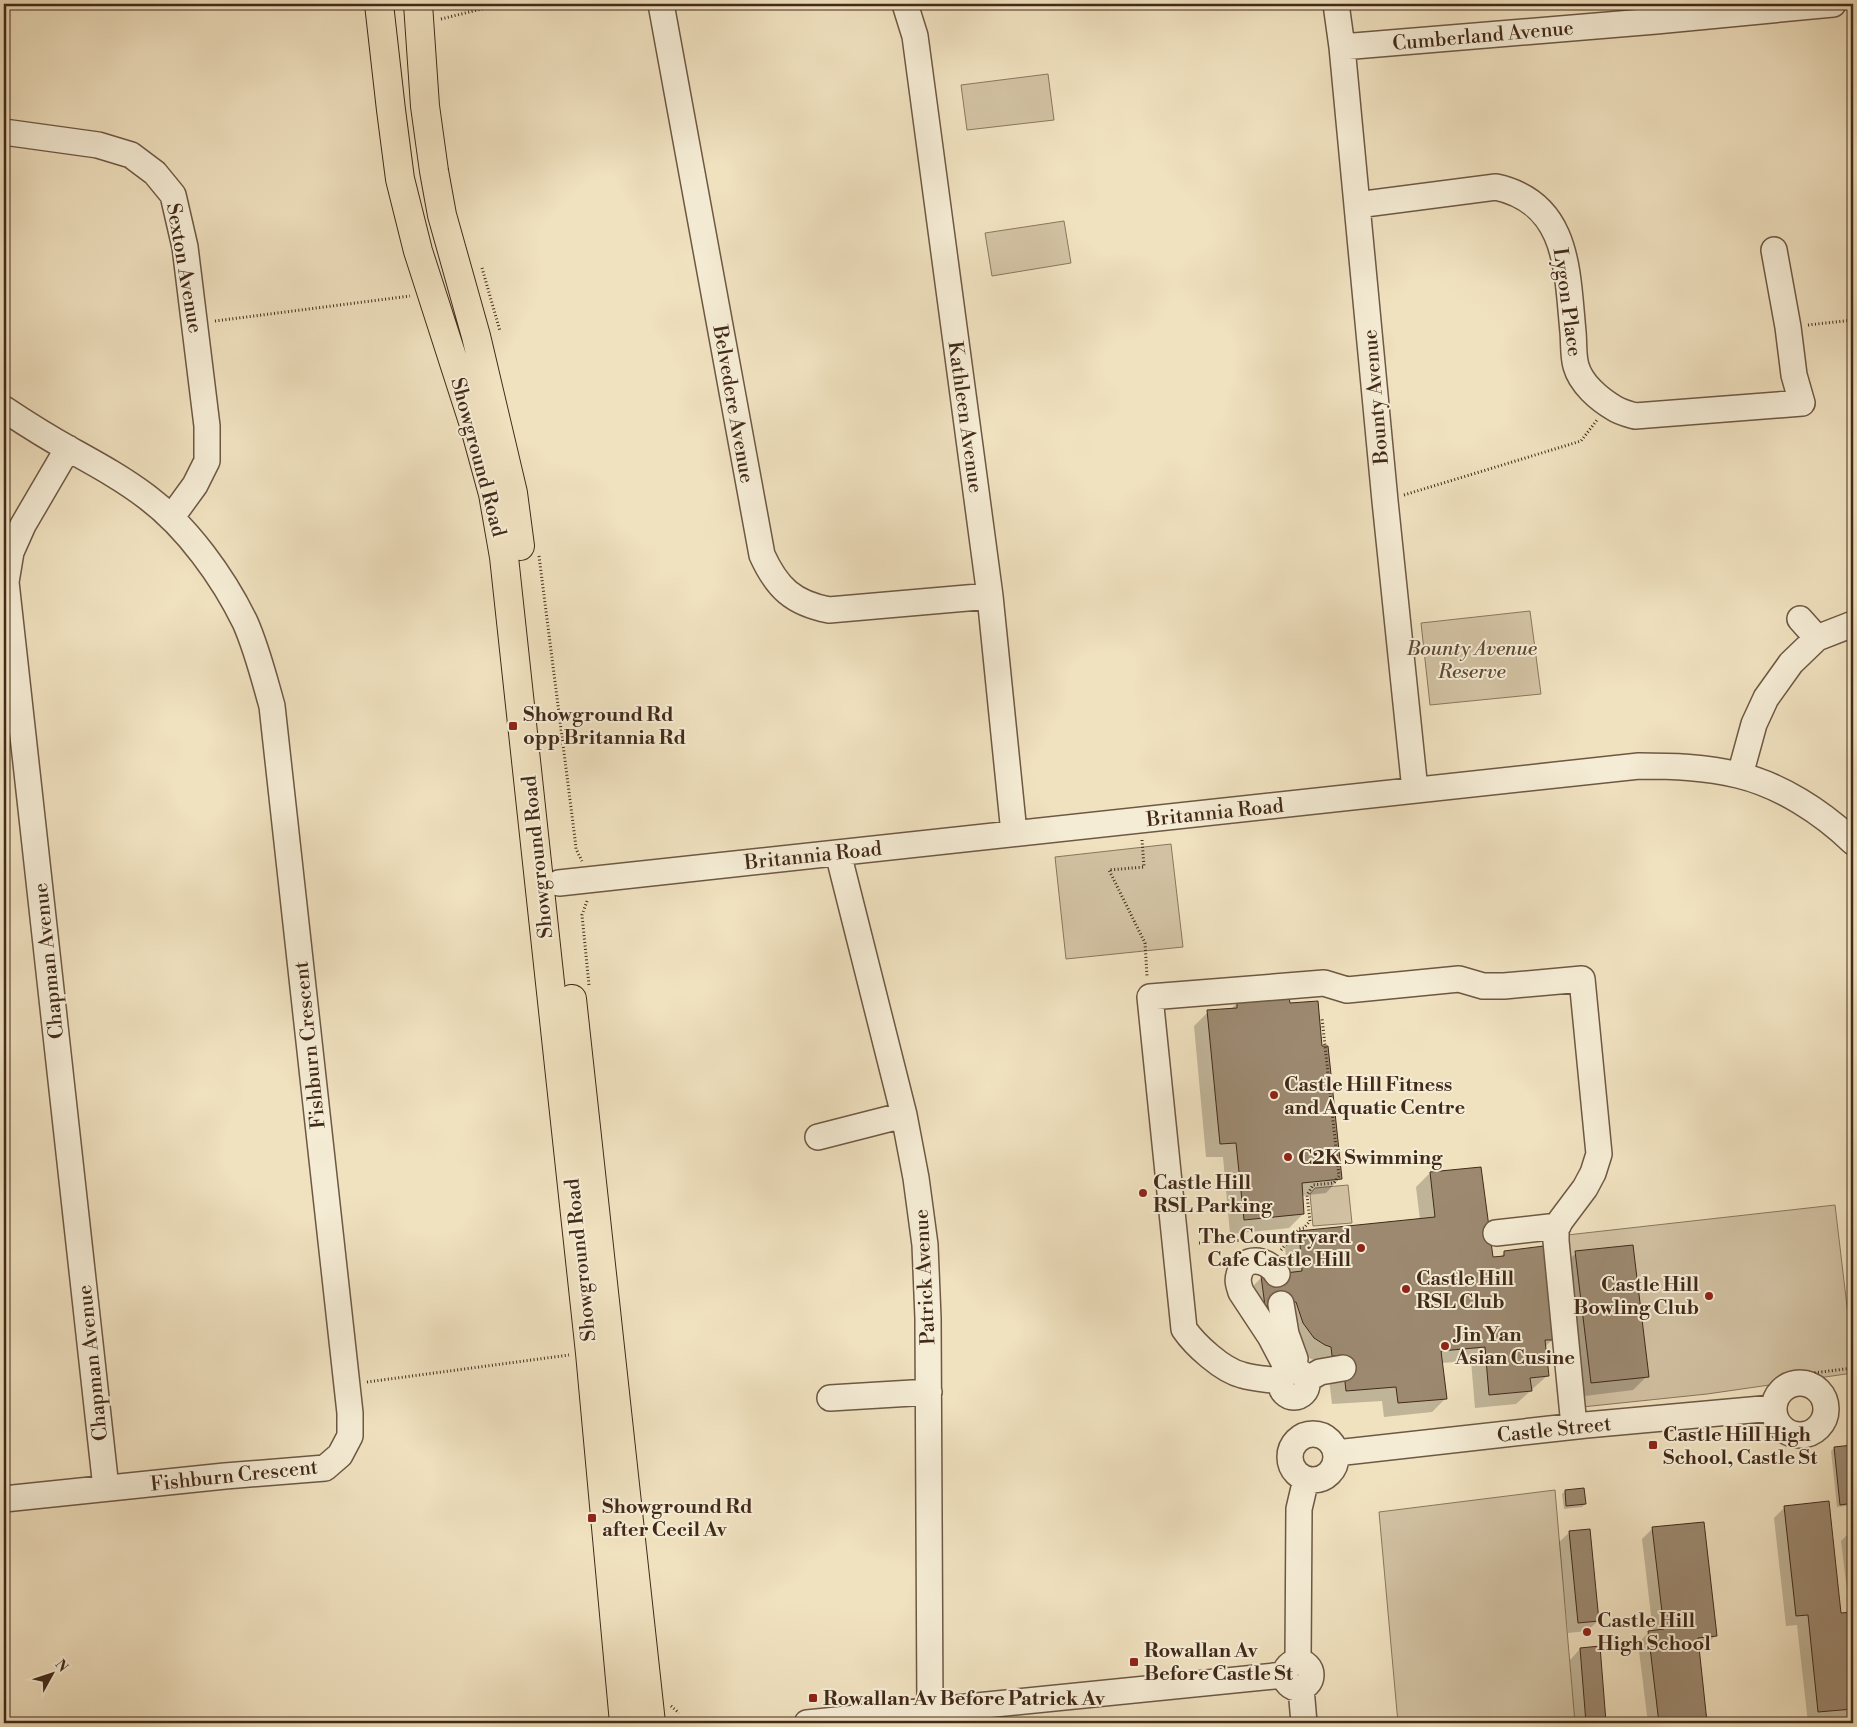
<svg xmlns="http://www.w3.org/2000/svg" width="1857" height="1727" font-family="'Libre Bodoni',serif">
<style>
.green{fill:#d2c2a3;stroke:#8a765e}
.shadow{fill:#0003}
.building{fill:#9c8970;stroke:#422a1a}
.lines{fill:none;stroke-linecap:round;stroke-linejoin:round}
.minor-casing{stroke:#6e5843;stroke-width:28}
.major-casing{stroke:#422a1a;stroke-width:30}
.path{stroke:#422a1a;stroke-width:3;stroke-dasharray:1 2.5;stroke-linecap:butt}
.minor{stroke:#f5ecd5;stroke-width:25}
.major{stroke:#f0e1bf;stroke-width:28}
.poi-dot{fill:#8f2418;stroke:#f5ecd5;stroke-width:2}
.labels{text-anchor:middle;stroke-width:4;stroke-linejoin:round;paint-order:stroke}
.street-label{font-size:20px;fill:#422a1a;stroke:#f5ecd5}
.park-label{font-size:20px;font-style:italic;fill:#5f4835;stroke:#f5ecd5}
.poi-label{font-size:20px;font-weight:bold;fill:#422a1a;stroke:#f5ecd5;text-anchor:start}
</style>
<rect width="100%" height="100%" fill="#f0e1bf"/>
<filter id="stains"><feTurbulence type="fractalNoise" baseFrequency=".004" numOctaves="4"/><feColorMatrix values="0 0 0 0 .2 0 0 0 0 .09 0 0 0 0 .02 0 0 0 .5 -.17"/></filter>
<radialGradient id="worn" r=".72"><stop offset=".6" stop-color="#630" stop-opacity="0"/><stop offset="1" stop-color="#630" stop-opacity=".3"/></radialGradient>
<path class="green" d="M1048 74 1054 120 967 130 961 85Z
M1064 221 1071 263 992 276 985 233Z
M1530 611 1541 694 1430 705 1421 623Z
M1171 844 1183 947 1066 959 1055 857Z
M1348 1185 1352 1223 1313 1226 1310 1194 1315 1188Z
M1835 1205 1853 1357V1373L1707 1394 1582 1407 1567 1235Z
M1555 1490 1575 1723H1398L1379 1512Z"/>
<path class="shadow" d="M1237 1003 1289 1004 1321 1047 1340 1178 1326 1193 1301 1196 1303 1214 1289 1228 1230 1234 1223 1157H1206L1194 1026 1208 1012 1230 1010Z
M1430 1173 1492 1258 1500 1257 1504 1253 1553 1339 1545 1347 1548 1375 1516 1404 1475 1408 1471 1361 1441 1363 1446 1398 1432 1412 1384 1417 1382 1401 1332 1404 1328 1370 1317 1361 1311 1359 1251 1320 1248 1291 1262 1277 1287 1274 1285 1246 1299 1232 1420 1220 1416 1187Z
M1576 1253 1647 1376 1633 1390 1577 1397 1562 1267Z
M1853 1446V1505L1837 1507 1831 1451 1834 1448Z
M1565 1491 1585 1504 1582 1507 1564 1509 1562 1494Z
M1785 1507 1840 1614 1853 1613V1718L1817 1721 1818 1723H1806H1808L1797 1625 1786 1626 1774 1518Z
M1653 1528 1716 1635 1705 1646 1697 1647 1706 1722 1705 1723H1648L1638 1643 1649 1632H1653L1642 1539Z
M1852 1530H1853V1605L1849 1606 1841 1541Z
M1570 1532 1598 1621 1587 1631 1568 1633 1559 1542Z
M1580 1649 1604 1722 1603 1723H1575L1570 1660Z"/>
<path class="building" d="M1289 997 1290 1003 1318 1001 1322 1046H1328L1342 1179 1302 1183 1304 1214 1244 1220 1236 1143 1220 1144 1207 1010 1237 1008V1002Z
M1481 1167 1493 1257 1504 1256V1251L1544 1246 1554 1340H1545L1549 1376 1530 1378 1532 1391 1489 1395 1485 1347 1441 1351 1447 1399 1398 1403 1396 1387 1346 1391 1342 1356H1332L1331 1347 1325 1345 1314 1338 1303 1323 1296 1302 1265 1306 1261 1276 1302 1271 1299 1231 1435 1217 1430 1172Z
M1633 1245 1649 1377 1591 1383 1575 1251Z
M1853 1445V1503L1840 1505 1834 1447Z
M1584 1488 1586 1504 1566 1506 1565 1490Z
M1829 1501 1841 1613 1853 1612V1709L1818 1712 1808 1615 1796 1616 1784 1506Z
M1704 1522 1717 1636 1698 1638 1707 1722 1659 1723 1648 1631 1664 1629 1652 1527Z
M1590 1529 1599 1621 1578 1623 1569 1531Z
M1600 1646 1606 1722 1586 1723 1580 1648Z
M1819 1721V1723H1784Z"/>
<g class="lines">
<defs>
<path id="minor" d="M661 4 762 555C777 588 793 603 829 610L990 596
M905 4 915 36 990 596 1014 833
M1336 4 1342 47 1385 501 1415 790
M1342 47 1656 21 1833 4
M4 132 98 145 131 155 155 173 173 195 185 247 207 426V461L195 485 171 518
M1357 205 1496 187C1569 203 1567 271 1573 332 1574 343 1573 356 1576 366 1581 384 1599 399 1614 408 1620 412 1628 414 1635 416L1802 403 1794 375 1788 327 1774 250
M4 409C25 423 47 437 69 449 96 464 122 478 147 497 187 527 223 577 245 622 257 649 264 678 272 706L350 1413V1436L340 1455 325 1468 225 1476 4 1499
M68 448 23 525 11 552 6 582 106 1488
M1800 619 1817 638
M1740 775 1754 724 1766 698 1791 663 1817 638 1853 624
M838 853 904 1115 916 1178 925 1245 928 1318 930 1712
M559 883 1639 766C1672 766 1705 767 1738 775 1780 785 1822 812 1853 842
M818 1137 904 1115
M1496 1233 1558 1226
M1277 1274C1267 1258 1243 1255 1239 1275 1237 1281 1239 1286 1241 1292L1270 1336 1289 1372
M1281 1304 1286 1334 1295 1359
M1281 1384a13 13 0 1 1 26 0a13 13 0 1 1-26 0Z
M1306 1380 1320 1372 1343 1368
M1281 1381C1268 1379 1254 1379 1242 1375 1222 1370 1195 1345 1184 1329L1150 997 1324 983 1347 990 1459 979 1483 986H1504L1582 979 1599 1154 1593 1173 1585 1188 1561 1220 1556 1229V1241L1574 1426
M1774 1409a26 26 0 1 1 52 0a26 26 0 1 1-52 0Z
M830 1398 929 1392
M1290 1457a23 23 0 1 1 46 0a23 23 0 1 1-46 0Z
M1336 1453 1586 1425 1773 1408
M1285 1675a13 13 0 1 1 26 0a13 13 0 1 1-26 0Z
M1298 1662 1299 1509 1306 1479
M1301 1688 1304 1723
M807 1723 1284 1675"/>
<path id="major" d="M379 4 391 110 400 179 418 251 475 428 493 494 504 557 590 1353 624 1723
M418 4 425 106 434 171 442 215 476 336 513 493 520 546
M572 999 651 1723"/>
</defs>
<use href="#minor" class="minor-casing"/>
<use href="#major" class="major-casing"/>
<path class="path" d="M441 19 502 4
M482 268 500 331
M215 321 410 296
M1808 325 1853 320
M1404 495 1581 441 1597 420
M539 556 575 839 576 849 582 861
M1142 840 1144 867 1109 870 1145 943 1147 976
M587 901 582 915 589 985
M1199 1243 1246 1240
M1281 1250 1299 1229 1304 1228 1310 1221 1307 1195 1313 1185 1334 1183 1339 1176 1322 1018
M367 1382 569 1355
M1807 1384 1813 1373 1853 1368
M671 1706 679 1713"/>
<use href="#minor" class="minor"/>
<use href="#major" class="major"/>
</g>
<g class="poi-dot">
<rect x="508" y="721" width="10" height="10" rx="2.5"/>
<circle cx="1274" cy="1095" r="5"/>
<circle cx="1288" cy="1157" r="5"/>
<circle cx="1143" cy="1193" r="5"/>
<circle cx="1361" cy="1248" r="5"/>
<circle cx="1406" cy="1289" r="5"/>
<circle cx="1709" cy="1296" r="5"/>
<circle cx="1445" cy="1346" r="5"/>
<rect x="1648" y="1440" width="10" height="10" rx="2.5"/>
<rect x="587" y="1513" width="10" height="10" rx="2.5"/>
<circle cx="1587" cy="1632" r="5"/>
<rect x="1129" y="1657" width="10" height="10" rx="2.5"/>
<rect x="808" y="1693" width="10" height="10" rx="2.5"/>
</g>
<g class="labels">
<g class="street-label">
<text transform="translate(1483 35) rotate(-5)" y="7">Cumberland Avenue</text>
<text transform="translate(185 268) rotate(80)" y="7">Sexton Avenue</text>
<text transform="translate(1568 302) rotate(82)" y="7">Lygon Place</text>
<text transform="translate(1375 397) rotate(-95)" y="7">Bounty Avenue</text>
<text transform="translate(734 404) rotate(80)" y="7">Belvedere Avenue</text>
<text transform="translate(966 417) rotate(82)" y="7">Kathleen Avenue</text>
<text transform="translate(479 457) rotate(75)" y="7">Showground Road</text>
<text transform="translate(1215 812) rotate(-6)" y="7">Britannia Road</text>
<text transform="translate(813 855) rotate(-6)" y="7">Britannia Road</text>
<text transform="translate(537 857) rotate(-96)" y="7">Showground Road</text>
<text transform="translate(48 961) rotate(-96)" y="7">Chapman Avenue</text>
<text transform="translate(309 1045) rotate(-96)" y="7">Fishburn Crescent</text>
<text transform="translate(580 1260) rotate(-96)" y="7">Showground Road</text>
<text transform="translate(924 1277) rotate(-93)" y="7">Patrick Avenue</text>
<text transform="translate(92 1363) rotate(-96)" y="7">Chapman Avenue</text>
<text transform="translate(1554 1429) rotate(-6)" y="7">Castle Street</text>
<text transform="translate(234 1475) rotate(-6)" y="7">Fishburn Crescent</text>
</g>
<g class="park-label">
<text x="1472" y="655">Bounty Avenue<tspan x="1472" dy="23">Reserve</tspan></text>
</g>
<g class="poi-label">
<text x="523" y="721">Showground Rd<tspan x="523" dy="23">opp Britannia Rd</tspan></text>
<text x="1284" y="1091">Castle Hill Fitness<tspan x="1284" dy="23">and Aquatic Centre</tspan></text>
<text x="1298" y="1164">C2K Swimming</text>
<text x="1153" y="1189">Castle Hill<tspan x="1153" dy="23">RSL Parking</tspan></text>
<text x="1351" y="1243" text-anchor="end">The Countryard<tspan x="1351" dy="23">Cafe Castle Hill</tspan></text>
<text x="1416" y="1285">Castle Hill<tspan x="1416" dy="23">RSL Club</tspan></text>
<text x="1699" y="1291" text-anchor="end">Castle Hill<tspan x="1699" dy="23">Bowling Club</tspan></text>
<text x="1455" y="1341">Jin Yan<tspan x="1455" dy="23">Asian Cusine</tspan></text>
<text x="1663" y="1441">Castle Hill High<tspan x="1663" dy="23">School, Castle St</tspan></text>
<text x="602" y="1513">Showground Rd<tspan x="602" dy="23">after Cecil Av</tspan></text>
<text x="1597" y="1627">Castle Hill<tspan x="1597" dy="23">High School</tspan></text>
<text x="1144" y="1657">Rowallan Av<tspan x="1144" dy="23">Before Castle St</tspan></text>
<text x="823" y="1705">Rowallan Av Before Patrick Av</text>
</g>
</g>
<rect width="1857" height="1727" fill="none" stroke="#f0e1bf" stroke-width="20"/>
<rect x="5" y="5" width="1847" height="1717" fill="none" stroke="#422a1a" stroke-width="2.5"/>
<rect x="10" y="10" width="1837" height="1707" fill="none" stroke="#422a1a"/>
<g transform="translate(52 1674) rotate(50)" stroke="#f5ecd5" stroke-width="4" paint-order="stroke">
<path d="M0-4L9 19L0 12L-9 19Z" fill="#422a1a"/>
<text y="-8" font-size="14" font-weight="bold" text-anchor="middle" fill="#422a1a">N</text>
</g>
<rect width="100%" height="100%" filter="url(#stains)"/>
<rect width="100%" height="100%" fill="url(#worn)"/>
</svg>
